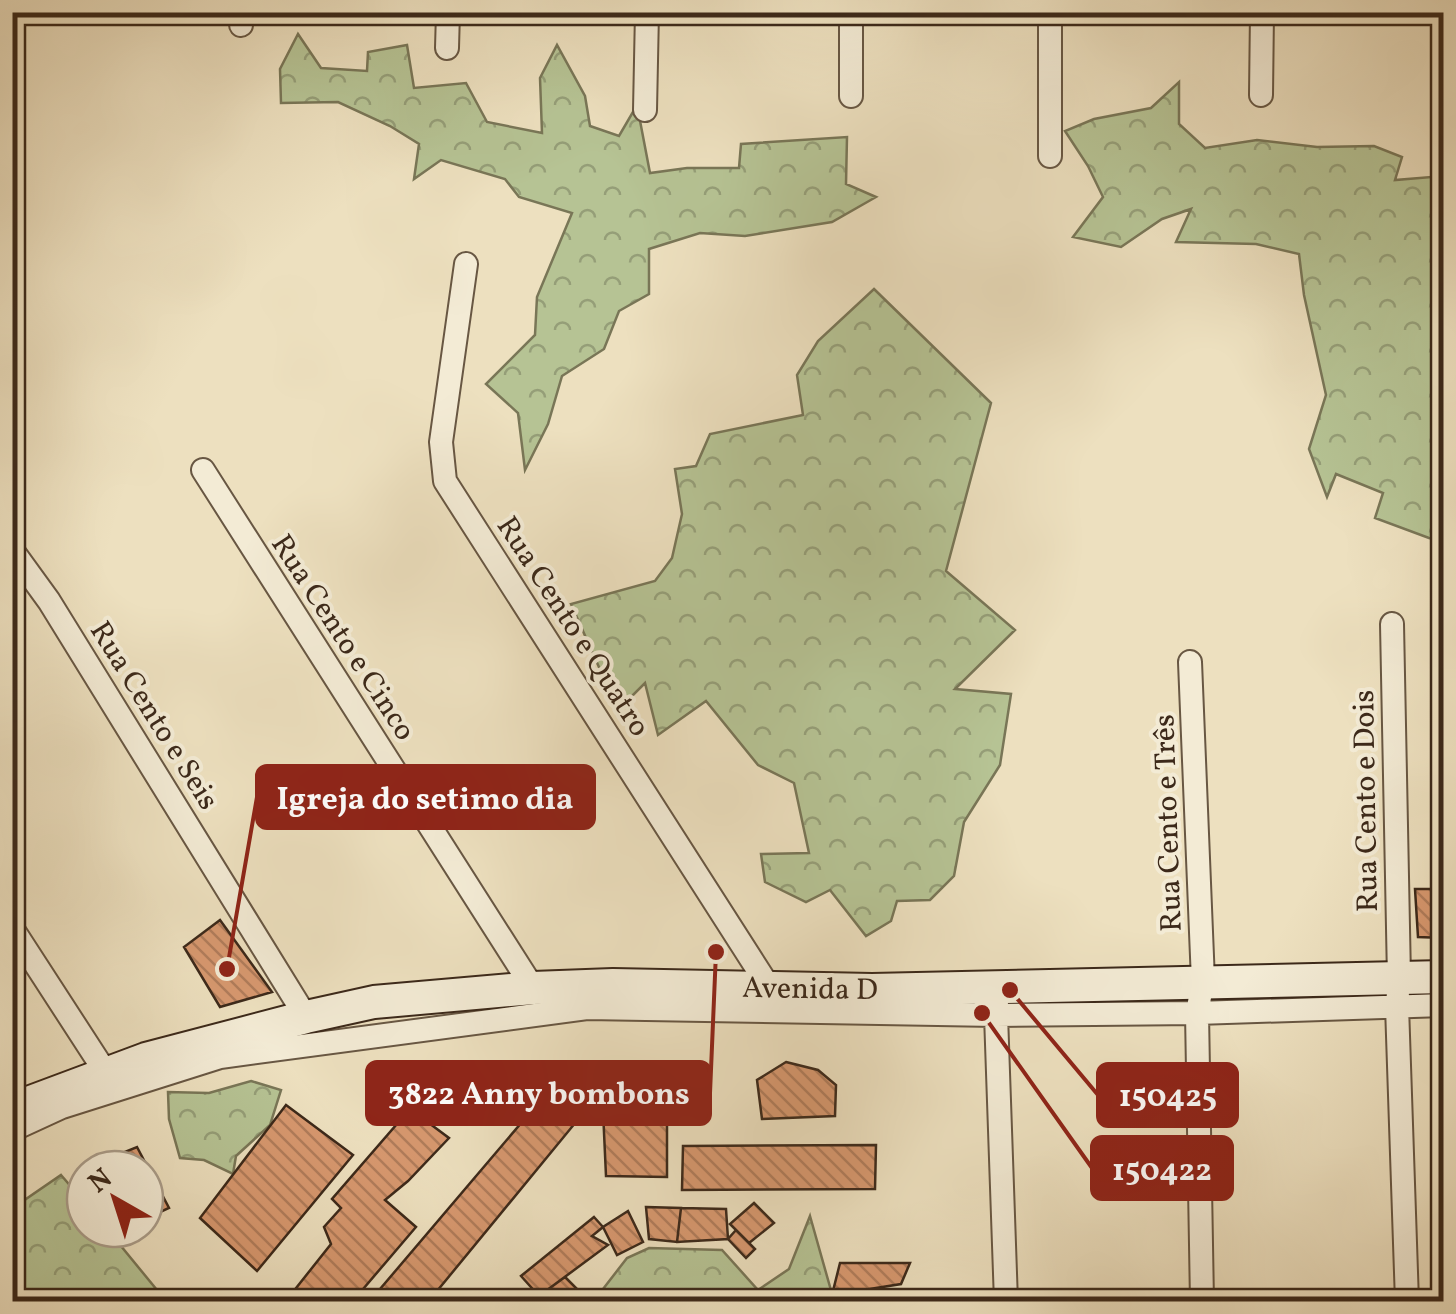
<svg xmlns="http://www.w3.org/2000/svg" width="1456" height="1314" font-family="Vollkorn,serif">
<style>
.forest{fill:url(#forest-crowns);stroke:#797657;stroke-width:2.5}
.building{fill:url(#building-back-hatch);stroke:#3c291a;stroke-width:2.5}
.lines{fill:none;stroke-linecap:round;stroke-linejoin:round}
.street-casing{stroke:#685743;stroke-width:26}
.secondary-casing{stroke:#3c291a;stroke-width:36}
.street{stroke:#f3ebd5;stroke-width:22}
.secondary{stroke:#f3ebd5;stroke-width:32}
.labels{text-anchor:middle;stroke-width:8;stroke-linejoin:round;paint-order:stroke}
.street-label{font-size:30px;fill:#3c291a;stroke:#f3ebd5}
.leader{fill:none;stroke:#8f2418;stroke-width:4}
.callout-dot{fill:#8f2418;stroke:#f3ebd5;stroke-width:4}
.callout{fill:#8f2418;stroke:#8f2418;stroke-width:4}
.callout-label{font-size:32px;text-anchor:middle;font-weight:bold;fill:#fff}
</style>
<defs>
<pattern id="forest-crowns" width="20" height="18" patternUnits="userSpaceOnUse" patternTransform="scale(2.5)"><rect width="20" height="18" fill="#b6c394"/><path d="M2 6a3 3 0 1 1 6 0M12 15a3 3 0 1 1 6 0" fill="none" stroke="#959e78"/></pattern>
<pattern id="building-back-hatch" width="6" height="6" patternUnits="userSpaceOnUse" patternTransform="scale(2.5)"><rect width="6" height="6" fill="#d7986f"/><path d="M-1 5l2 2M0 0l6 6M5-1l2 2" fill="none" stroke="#b07c5a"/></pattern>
</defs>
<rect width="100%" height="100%" fill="#ede0bf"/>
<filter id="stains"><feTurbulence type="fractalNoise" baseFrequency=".002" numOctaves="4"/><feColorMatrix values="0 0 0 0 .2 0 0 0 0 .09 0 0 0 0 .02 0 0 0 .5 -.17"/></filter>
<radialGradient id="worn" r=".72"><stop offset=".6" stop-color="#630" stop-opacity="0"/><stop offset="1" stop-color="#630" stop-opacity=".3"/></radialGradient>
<path class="forest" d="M298 34 321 68 367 71 368 52 407 45 414 88 466 83 487 122 542 133 540 78 557 45 585 96 590 126 619 136 637 105 650 173 687 168H739L741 144 847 137 846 184 876 197 832 222 745 236 700 233 649 249V294L619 311 604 349 562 376 548 424 525 470 518 413 486 384 535 335 537 297 572 213 519 197 505 179 441 160 414 179 419 144 390 126 338 102 281 103 280 69Z
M1179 82V124L1205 148 1257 140 1317 147 1374 146 1402 157 1395 180 1443 176V541L1429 538 1375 518 1383 493 1336 474 1327 497 1309 449 1326 395 1304 295 1299 254 1256 244 1176 242 1191 209 1162 219 1121 247 1073 237 1103 197 1088 166 1065 131 1094 119 1151 108Z
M874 289 991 403 946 571 1015 630 955 689 1011 694 1000 765 964 822 954 876 930 900 897 901 891 921 866 936 830 890 806 902 765 882 761 854 809 853 794 783 758 765 706 701 658 735 645 683 618 710 571 604 655 581 672 558 682 514 675 469 696 466 710 434 803 415 797 375 818 341Z
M251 1081 281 1090 270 1125 236 1156 233 1174 204 1160 180 1158 169 1119 168 1092 209 1093Z
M61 1175 85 1203V1229H107L166 1301H13V1208Z
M810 1216 834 1301 593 1302 627 1258 649 1248 722 1250 758 1290 789 1269Z"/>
<path class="building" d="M1415 889H1444V938L1418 937Z
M220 920 272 992 220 1007 184 947Z
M786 1062 818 1070 836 1085 835 1116 762 1119 757 1080Z
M667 1064V1177L606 1176 601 1067Z
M539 1102 576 1122 428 1302H369Z
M286 1105 353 1155 257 1271 200 1218Z
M410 1109 449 1138 408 1181 385 1200 416 1227 352 1302H285L331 1244 324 1227 341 1208 332 1199Z
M876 1145 875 1189 682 1190 683 1146Z
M137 1147 169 1208 145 1219V1169H115L110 1158Z
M754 1203 774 1223 749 1243 730 1224Z
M646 1207 681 1208 677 1242 649 1239Z
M681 1208 726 1209 728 1239 677 1242Z
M628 1211 643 1242 617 1255 603 1227Z
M594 1217 603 1227 592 1236 608 1245 539 1296 521 1276Z
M736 1230 755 1249 746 1258 728 1239Z
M840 1263H910L901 1284 832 1295Z
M565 1277 580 1292 570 1302H543L539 1296Z"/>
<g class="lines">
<defs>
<path id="street" d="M851 12V96
M1050 12V156
M241 25 242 12
M447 48 448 12
M1261 95 1262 12
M645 110 647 12
M466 264 441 442 445 481 769 987
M203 470 533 988
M12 550 49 601 306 1017
M1392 624 1399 978 1397 1006 1407 1302
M1190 662 1203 981 1197 1013 1202 1302
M12 928 106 1073
M997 1000 996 1015 1006 1302
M12 1130 62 1107 220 1057 587 1008 996 1015 1197 1013 1444 1005"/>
<path id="secondary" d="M12 1109 146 1059 306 1017 374 1002 533 988 613 985 872 990 1444 977"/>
</defs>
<use href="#street" class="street-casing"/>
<use href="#secondary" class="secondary-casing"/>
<use href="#street" class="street"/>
<use href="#secondary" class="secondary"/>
</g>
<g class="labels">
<g class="street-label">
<text transform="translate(574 626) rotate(57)" y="10">Rua Cento e Quatro</text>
<text transform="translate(344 637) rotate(57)" y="10">Rua Cento e Cinco</text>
<text transform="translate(155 715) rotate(58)" y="10">Rua Cento e Seis</text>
<text transform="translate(1365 801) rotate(-91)" y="10">Rua Cento e Dois</text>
<text transform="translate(1167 823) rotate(-92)" y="10">Rua Cento e Três</text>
<text transform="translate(810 988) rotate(1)" y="10">Avenida D</text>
</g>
</g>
<path class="leader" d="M227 969L257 797M716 952L710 1093M1010 990L1098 1095M982 1013L1092 1168"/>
<g class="callout-dot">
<circle cx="227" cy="969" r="10"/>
<circle cx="716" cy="952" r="10"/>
<circle cx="1010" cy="990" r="10"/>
<circle cx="982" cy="1013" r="10"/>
</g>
<g class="callout">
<rect x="257" y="766" width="337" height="62" rx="10"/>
<rect x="367" y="1062" width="343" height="62" rx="10"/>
<rect x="1098" y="1064" width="139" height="62" rx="10"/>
<rect x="1092" y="1137" width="140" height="62" rx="10"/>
</g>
<g class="callout-label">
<text x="425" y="809">Igreja do setimo dia</text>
<text x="539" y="1104">3822 Anny bombons</text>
<text x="1168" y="1106">150425</text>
<text x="1162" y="1180">150422</text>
</g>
<rect width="1456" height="1314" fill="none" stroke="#ede0bf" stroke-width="50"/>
<rect x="15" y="15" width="1426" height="1284" fill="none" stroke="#3c291a" stroke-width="5"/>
<rect x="25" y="25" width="1406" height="1264" fill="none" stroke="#3c291a" stroke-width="2.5"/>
<g transform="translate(115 1199) rotate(321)"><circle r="48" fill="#f3ebd5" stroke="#aa9d8a" stroke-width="2.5"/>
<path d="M0-8L18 38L0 25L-18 38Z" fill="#8f2418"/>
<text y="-15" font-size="28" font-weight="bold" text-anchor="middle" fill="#3c291a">N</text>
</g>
<rect width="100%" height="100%" filter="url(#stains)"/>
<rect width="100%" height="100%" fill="url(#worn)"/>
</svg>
